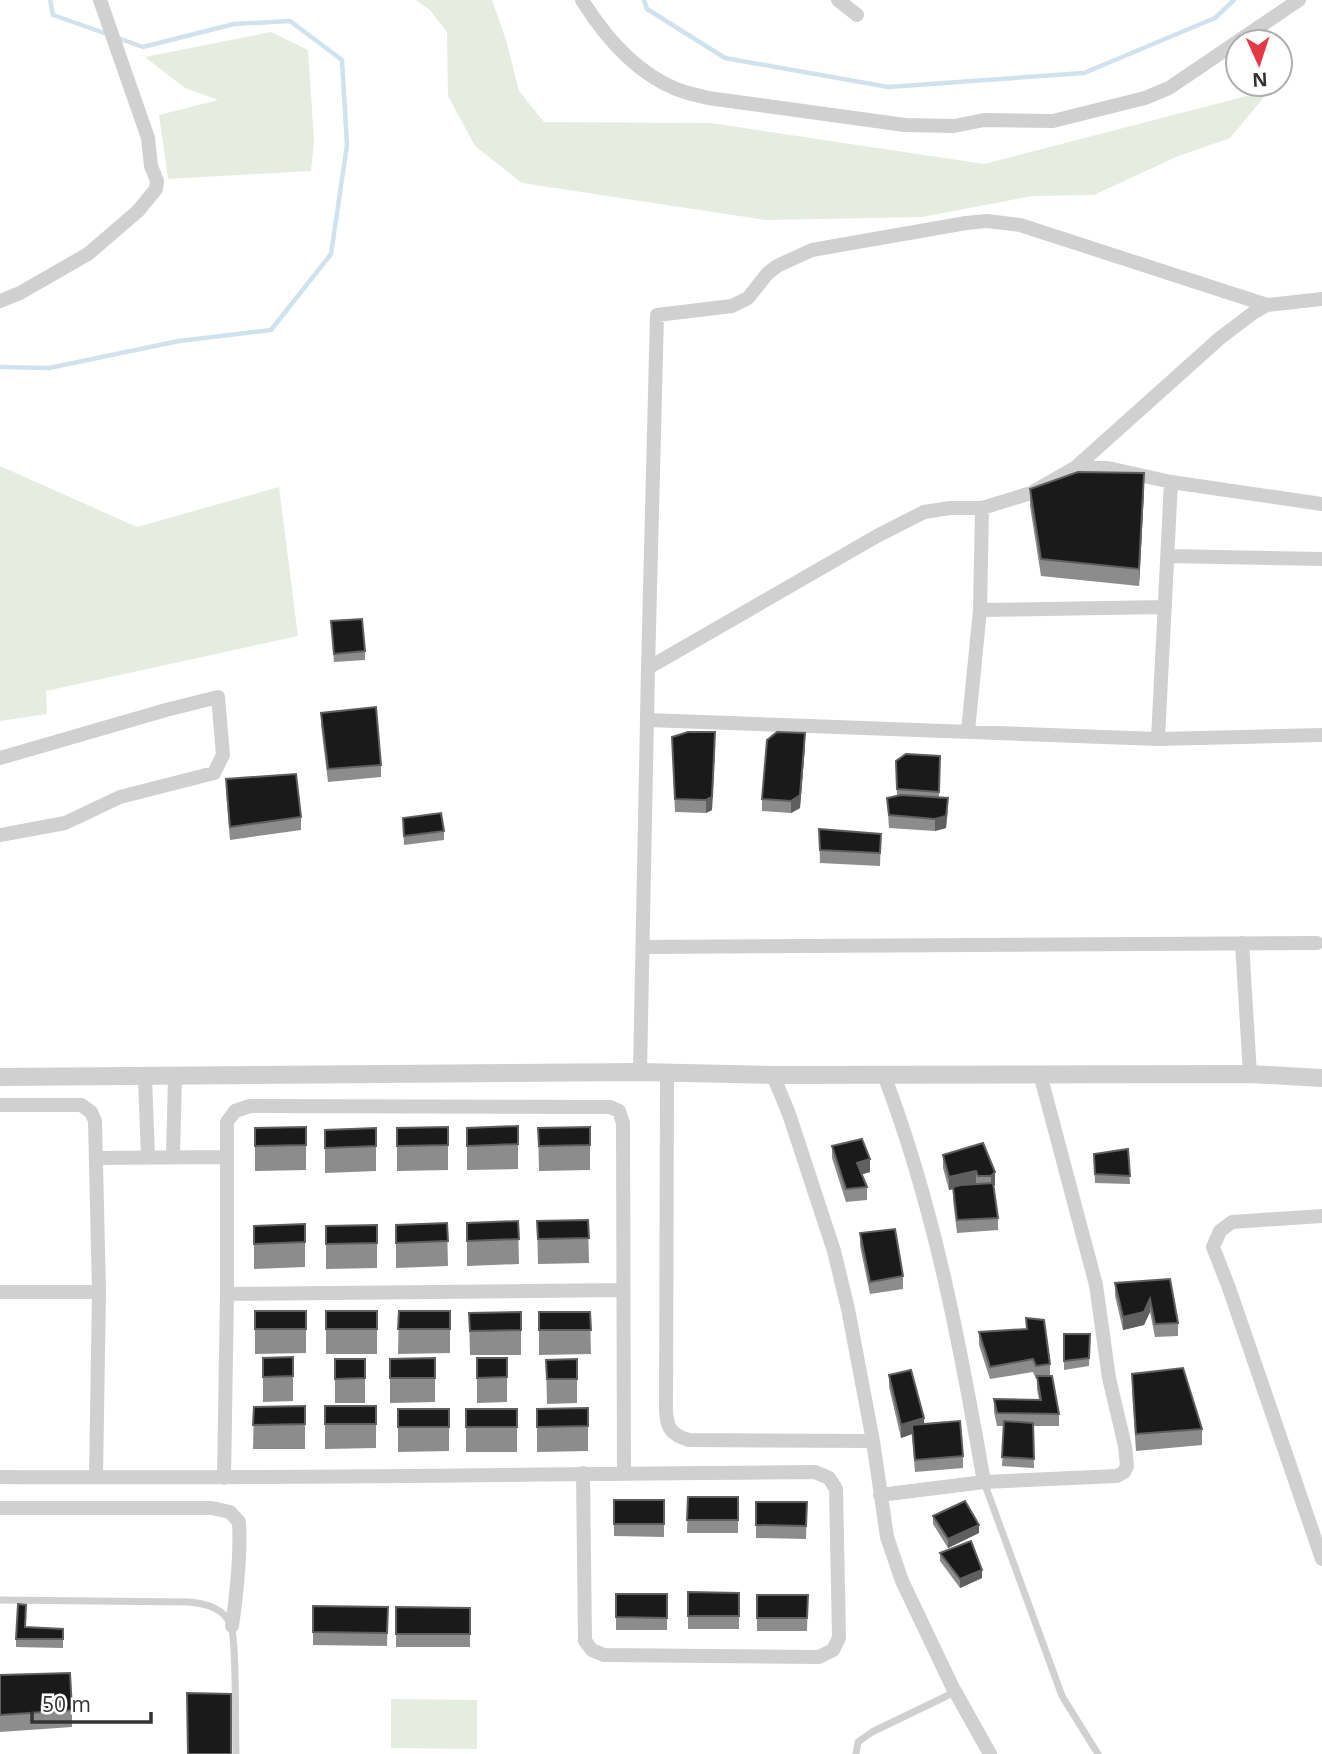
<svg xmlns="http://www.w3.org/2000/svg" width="1322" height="1754" font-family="'Open Sans',sans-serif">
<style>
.green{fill:#e6ecdf}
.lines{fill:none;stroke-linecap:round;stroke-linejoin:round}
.stream{stroke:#cfe2ee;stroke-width:4.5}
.service{stroke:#d0d0d0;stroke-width:7}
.minor{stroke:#d0d0d0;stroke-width:14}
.tertiary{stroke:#d0d0d0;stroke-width:18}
.wall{fill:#8c8c8c}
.shaded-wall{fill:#5f5f5f}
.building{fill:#1a1a1a;stroke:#5f5f5f;stroke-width:2}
</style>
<rect width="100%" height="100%" fill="#fff"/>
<path class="green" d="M416 0H492L506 40 519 91 544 122 711 123 984 164 1270 90 1230 138 1176 157 1094 195 1032 196 922 217 766 220 522 183 475 146 448 96 447 32 430 10Z
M271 32 308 50 314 140 311 171 168 179 159 115 218 100 185 88 145 57Z
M0 466 137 527 279 487 298 636 46 691 47 714 0 721Z
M391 1699 477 1700V1749L391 1748Z"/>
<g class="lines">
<path class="stream" d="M50 0 53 15 107 34
M644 0 647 9 725 58 888 87 1084 73 1215 18 1234 0
M0 367 49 368 179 341 271 330 331 254 347 145 342 60 290 21 234 24 143 47 115 37"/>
<path class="service" d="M984 1482 1062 1696 1098 1754
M0 1600 188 1602C204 1603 222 1607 230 1623 237 1634 235 1733 236 1754
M856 1754 858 1742 872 1732 955 1692"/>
<path class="minor" d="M582 0C605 37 635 72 676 89 686 93 697 95 708 98L905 125 954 126 984 120 1053 121 1145 98 1169 88 1299 0
M838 0 857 15
M0 301 20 293 88 254 138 211 156 189 157 181 151 166 148 138 100 0
M1076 467 1108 468 1171 482 1322 504
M1167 556 1322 559
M980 610 1165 607
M648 668 657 315 732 306 748 298 767 274 777 266 812 250 966 223 987 221 1020 225 1267 305
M648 720 1158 739 1322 735
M968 731 980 610 982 508
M1158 739 1171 482
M0 758 166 710 218 697 223 755 214 773 120 797 65 823 0 835
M1242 943 1250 1074
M643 947 1317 943
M640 1072 648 668 877 536 924 512 950 508H982L1031 493 1076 467 1220 338 1253 313 1267 305 1322 299
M667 1074 666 1411C667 1429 672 1435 689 1440L873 1441
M773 1075 789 1114 834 1251 848 1309 873 1441 887 1537 902 1581 952 1686 990 1754
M884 1075C934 1206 960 1344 984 1482
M145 1078 148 1156
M0 1105H81L91 1112 95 1121 99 1292 96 1477
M173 1155 175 1077
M97 1158 227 1157
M1322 1216 1232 1222 1220 1231 1213 1247 1229 1288 1322 1559
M0 1292H99
M227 1294 623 1290
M0 1477C272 1479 544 1474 815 1472L829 1478 836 1489 839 1638 833 1650 819 1657 604 1655 592 1650 585 1641 583 1473
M224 1478 227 1294V1122L235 1111 250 1106 610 1107 619 1111 623 1123 624 1474
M880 1495 984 1482 1117 1476 1124 1472 1127 1466 1125 1446 1109 1378 1096 1285 1040 1074
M0 1508H212L230 1512 239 1522C241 1557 237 1591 232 1626"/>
<path class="tertiary" d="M0 1077 640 1072 773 1075 1250 1074 1322 1078"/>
</g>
<path class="wall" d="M1030 489 1144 490 1139 586 1041 576 1030 506Z
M331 621 365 651V660L334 662Z
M321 713 381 765V777L328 782 321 725Z
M672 737 715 745 712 810 706 813 675 812Z
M805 746 800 808 791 813 762 811V799Z
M940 756 939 797 948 811 946 828 935 831 889 828 887 798 897 796 896 761Z
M226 779 301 817V830L230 840 226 791Z
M403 818 444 831V840L404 845Z
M819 829 881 834 880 866 820 863Z
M518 1126V1169L467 1170V1128Z
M306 1127V1170L255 1171V1128Z
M448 1127V1170L397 1171V1128Z
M590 1127V1170L539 1171 538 1128Z
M376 1128V1171L325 1173V1130Z
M983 1143 995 1185 993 1186 998 1218V1230L957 1233 953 1200V1189L949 1190 943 1168V1155Z
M832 1146 870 1172 862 1174 867 1187V1200L846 1202 832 1158Z
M1128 1149 1130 1184 1095 1183 1094 1154Z
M588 1220 589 1263 538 1264 537 1221Z
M518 1221 519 1264 467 1266V1223Z
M447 1223 448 1266 396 1268V1225Z
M305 1224V1267L254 1269V1226Z
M377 1225V1268L326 1269V1226Z
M860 1233 903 1276V1289L870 1294 860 1246Z
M1170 1279 1178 1323V1336L1155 1337 1150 1312 1144 1325 1123 1330 1115 1296V1283Z
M255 1311H306V1353L255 1354Z
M326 1311H377V1354H326Z
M399 1311H450V1353L398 1354Z
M521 1312V1355H470L469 1313Z
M539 1312H590L591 1354 539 1355Z
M1026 1318 1050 1364V1376L1059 1414V1426H1033L1034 1468 1002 1466 1004 1426H997L994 1412V1399L1039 1400 1037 1389V1379H1036L1033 1372 990 1379 979 1345V1332L1026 1329Z
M1064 1334H1090L1089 1366 1064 1370Z
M293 1357V1401L263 1402V1358Z
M435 1358V1402L390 1403V1359Z
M477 1358H507V1402L477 1403Z
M335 1359H365V1403H335Z
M577 1359V1403L547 1404 546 1360Z
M1132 1374 1202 1429V1445L1136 1451 1132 1391Z
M889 1375 924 1424 963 1456V1468L915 1472 912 1434 901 1438 889 1387Z
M305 1406V1449H253L254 1407Z
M325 1406H376V1448L325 1449Z
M588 1408V1451L537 1452V1409Z
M398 1409H449V1451L398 1452Z
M466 1409H517V1452H466Z
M688 1497H738V1533H687Z
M614 1500H664V1537L614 1536Z
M756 1502H807L806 1539 756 1538Z
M933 1516 979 1533 948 1548 933 1524Z
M940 1553 982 1578 960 1588 940 1561Z
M688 1592 739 1593V1629H688Z
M616 1594H667V1630H616Z
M757 1595H808L807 1631H757Z
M313 1606 388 1607 387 1646 313 1645Z
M396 1607 470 1608V1647H396Z
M25 1627 63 1629V1648L16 1647V1639Z
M0 1675 72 1710V1727L0 1732Z"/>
<path class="shaded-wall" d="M1144 473V490L1139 586V569Z
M805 733V746L800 808 791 813V801Z
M715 745 712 810 706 813V800Z
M948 798 946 828 935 831V819Z
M870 1159V1172L857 1176V1163Z
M976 1171V1184L949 1190V1177Z
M995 1172V1185L991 1188V1176Z
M1150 1299V1312L1144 1325 1123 1330V1317Z
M924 1418V1430L912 1425V1434L901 1438V1425Z
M979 1525V1533L948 1548V1539Z
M982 1570V1578L960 1588V1579Z"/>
<path class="building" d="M1078 472 1144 473 1139 569 1041 559 1030 489Z
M362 619 365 651 334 654 331 621Z
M376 707 381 765 328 769 321 713Z
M688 732H715L712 797 706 800 675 799 672 737Z
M777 732 805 733 800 795 791 801 762 799 767 740Z
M906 754 940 756 939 792 897 789 896 761Z
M296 774 301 817 230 827 226 779Z
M901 795 948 798 946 816 935 819 889 815 887 798Z
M441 813 444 831 404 836 403 818Z
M819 829 881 834 880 853 820 850Z
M518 1126V1144L467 1146V1128Z
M306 1127V1145L255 1146V1128Z
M448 1127V1145L397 1146V1128Z
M590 1127V1145L539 1146 538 1128Z
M376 1128V1146L325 1148V1130Z
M862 1139 870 1159 857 1163 867 1187 846 1189 832 1146Z
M983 1143 995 1172 991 1176H978L976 1171 949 1177 943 1155Z
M1128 1149 1130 1176 1095 1174 1094 1154Z
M993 1183 998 1218 957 1220 953 1187 961 1185Z
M588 1220 589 1238 538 1239 537 1221Z
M518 1221 519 1239 467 1241V1223Z
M447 1223 448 1241 396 1243V1225Z
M305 1224V1242L254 1244V1226Z
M377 1225V1243L326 1244V1226Z
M895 1229 903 1276 870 1282 860 1233Z
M1170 1279 1178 1323 1155 1324 1150 1299 1144 1312 1123 1317 1115 1283Z
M255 1311H306V1329H255Z
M326 1311H377V1329H326Z
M399 1311H450V1329H398Z
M521 1312V1330L470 1331 469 1313Z
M539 1312H590L591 1330H539Z
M1026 1318 1044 1320 1050 1364 1036 1366 1033 1359 990 1367 979 1332 1027 1329Z
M1064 1334H1090L1089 1358 1064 1361Z
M293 1357V1376L263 1377V1358Z
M435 1358V1378H390V1359Z
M477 1358H507V1377L477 1378Z
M335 1359H365V1378L335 1379Z
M577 1359V1379H547L546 1360Z
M1183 1368 1202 1429 1136 1434 1132 1374Z
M911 1370 924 1418 901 1425 889 1375Z
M1037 1376H1052L1059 1414 997 1413 994 1399 1041 1400Z
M305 1406V1424L253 1425 254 1407Z
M325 1406H376V1424H325Z
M588 1408V1426L537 1427V1409Z
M398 1409H449V1427H398Z
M466 1409H517V1427H466Z
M960 1421 963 1456 915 1460 912 1425Z
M1004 1421 1033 1423 1034 1459 1002 1457Z
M688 1497H738V1520H687Z
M614 1500H664V1524H614Z
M965 1501 979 1525 948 1539 933 1516Z
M756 1502H807L806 1526 756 1525Z
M971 1541 982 1570 960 1579 940 1553Z
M688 1592 739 1593V1616H688Z
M616 1594H667V1618L616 1617Z
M757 1595H808L807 1618H757Z
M18 1604 26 1605 25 1627 63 1629V1639H16Z
M313 1606 388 1607 387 1633 313 1632Z
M396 1607 470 1608V1634H396Z
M70 1673 72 1710 0 1715V1675Z
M187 1693 231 1694V1754H188Z"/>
<g transform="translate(1259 63) rotate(177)"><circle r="33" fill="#ffffff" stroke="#adadad" stroke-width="2"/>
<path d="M0-5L12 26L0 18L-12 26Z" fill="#e63946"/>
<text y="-10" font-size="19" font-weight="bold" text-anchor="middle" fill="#333333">N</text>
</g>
<path d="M32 1712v10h119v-10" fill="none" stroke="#333333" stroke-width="3.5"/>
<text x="42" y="1712" font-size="21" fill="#333333" stroke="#ffffff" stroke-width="5" paint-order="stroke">50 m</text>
</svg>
